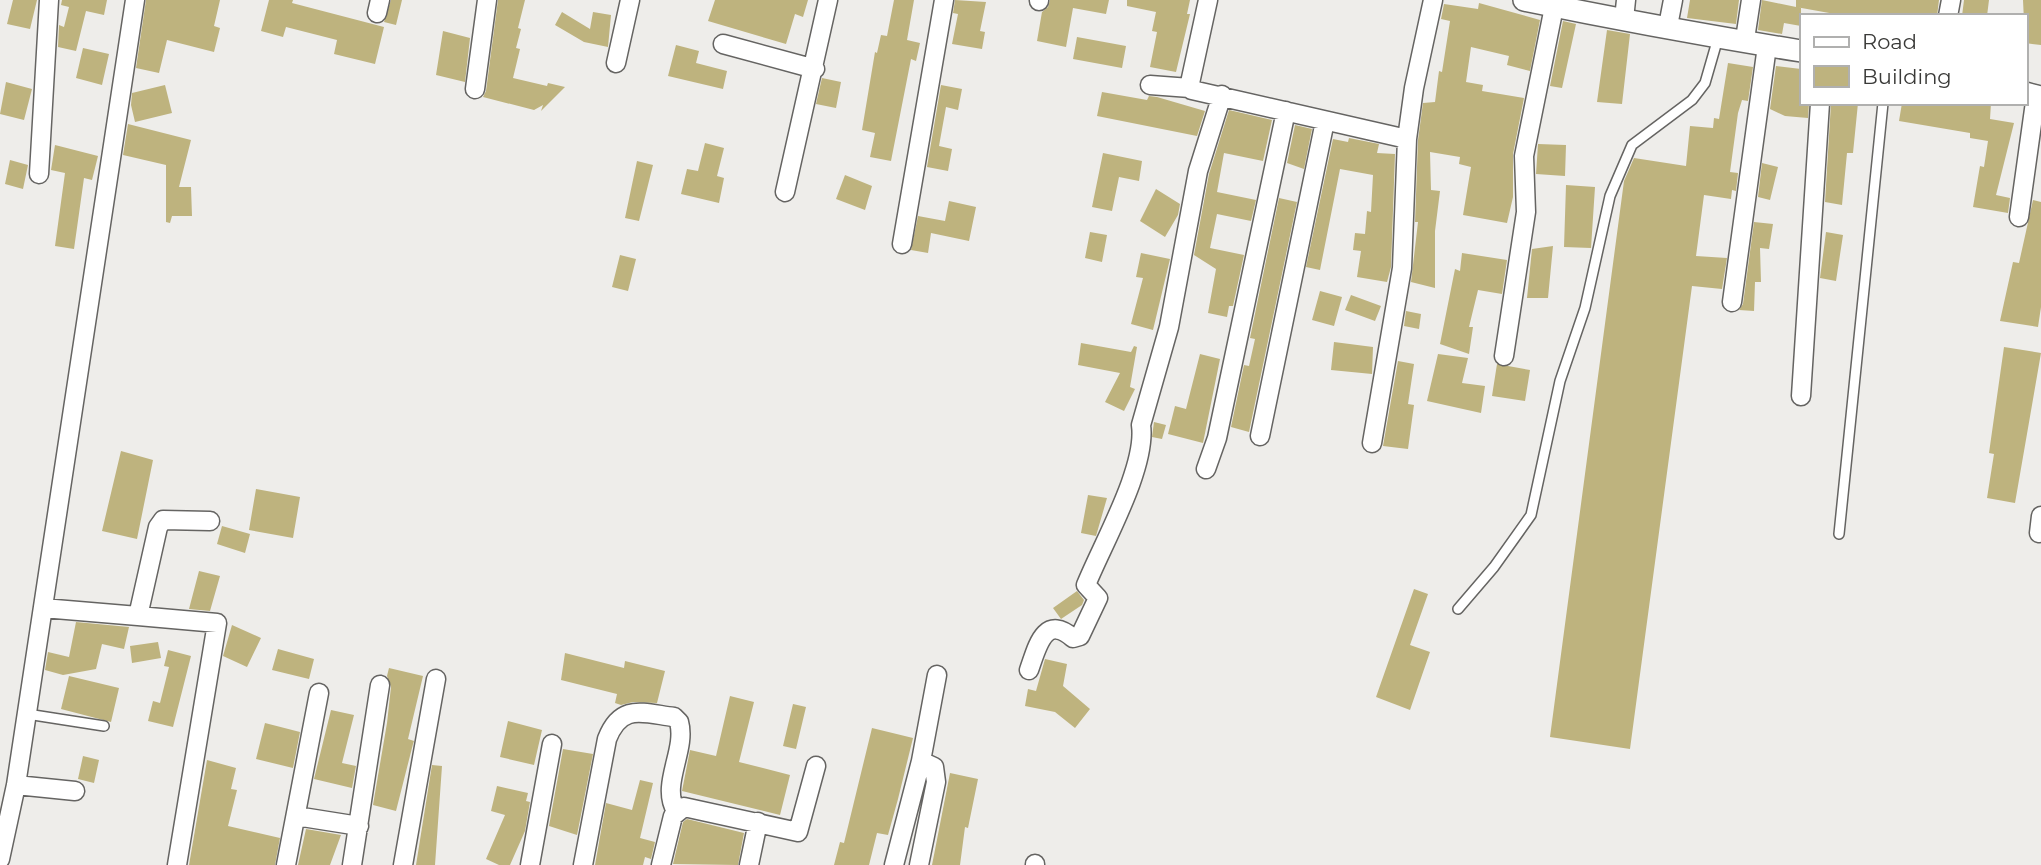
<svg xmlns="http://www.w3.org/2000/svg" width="2041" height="865" font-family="Montserrat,sans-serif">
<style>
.building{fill:#beb37e}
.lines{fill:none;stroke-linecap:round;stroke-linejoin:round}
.service-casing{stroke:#656462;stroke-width:12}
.minor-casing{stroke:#656462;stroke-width:21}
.tertiary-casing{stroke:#656462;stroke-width:24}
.service{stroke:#fff;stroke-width:9}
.minor{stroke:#fff;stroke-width:18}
.tertiary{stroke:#fff;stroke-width:21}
</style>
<rect width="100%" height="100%" fill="#eeedea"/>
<path class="building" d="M13 0H37L30 29 7 24Z
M62 0H107L104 15 86 11 76 51 58 47 59 25 64 27 69 7 61 5Z
M146 0H220L214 26 220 28 214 52 167 40 159 73 136 68Z
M269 0H293L292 3 384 27 375 64 334 54 337 40 286 27 283 37 261 31Z
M391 0H402L396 25 384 22Z
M498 0H525L518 28 521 29 516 48 520 49 513 78 547 86 548 83 565 87 541 111 543 105 534 110 483 97 486 91Z
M715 0H808L803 17 795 14 786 44 708 21Z
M894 0H914L907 40 920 43 916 61 911 59 891 161 870 157 875 133 862 130 875 52 877 53 881 35 887 36Z
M955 0 986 2 980 31 985 32 982 49 952 44 958 14 953 13Z
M1050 0H1109L1106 14 1073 8 1066 47 1037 41 1042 12 1048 7Z
M1127 0H1190L1187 14H1190L1176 72 1150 67 1157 32 1152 31 1156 12 1127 6Z
M1690 0H1739L1736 24 1687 18Z
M1762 0 1801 8V26L1784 23 1782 34 1758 30Z
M1796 0H1939L1937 16H1846L1796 7Z
M1964 0H1989L1987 16H1962Z
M2023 0H2041V45L2025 43Z
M1479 3 1540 20 1530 71 1507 65 1509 56 1471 47 1466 82 1483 85 1482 91 1524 98 1513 154V197L1507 223 1463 215 1471 167 1459 164 1460 157 1430 152 1431 190 1440 191 1435 231V288L1411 282 1418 222H1415L1418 140 1423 103 1435 102 1439 71 1442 72 1450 21 1441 19 1444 4 1478 9Z
M562 12 590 29 593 12 611 15 608 47 584 42 555 25Z
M1563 21 1576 24 1562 88 1550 86Z
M1607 30 1630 34 1622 104 1597 102Z
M443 31 470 38 465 82 436 75Z
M1077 37 1126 46 1122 68 1073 59Z
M676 45 699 51 696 63 727 71 723 89 668 76Z
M83 48 109 54 102 85 76 78Z
M1728 63 1753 67 1748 101 1742 100 1738 113 1730 172 1738 173 1736 191 1732 190 1731 199 1704 195 1696 256 1727 258 1722 289 1692 286 1630 749 1550 737 1624 181 1634 158 1686 166 1690 126 1713 128 1714 118 1719 119Z
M1776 66 1801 69V103H1809L1808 118 1785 116 1770 109Z
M822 78 841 82 836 108 816 104Z
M6 82 32 89 24 120 0 114Z
M165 85 172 113 135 122 131 105 132 93Z
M941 85 962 89 958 110 946 107 939 146 952 149 948 171 927 167Z
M1102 92 1147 100 1149 96 1157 97 1205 111 1197 136 1097 116Z
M1831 103H1858L1853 153H1847L1842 205 1825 202Z
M1902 103H1991L1990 119 2014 123 1996 195 2010 198 2008 213 1973 207 1980 166 1984 167 1988 141 1970 138V133L1899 121Z
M1229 110 1272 120 1263 161 1224 153 1217 192 1256 200 1251 221 1217 214 1210 248 1244 255 1233 306H1229L1227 317 1208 313 1216 269 1194 255 1209 174Z
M128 124 191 140 179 187H191L192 216H172L170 223 166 222V165L123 155Z
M1295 125 1312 129 1304 169 1287 163Z
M1349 138 1379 144 1377 153 1395 154 1391 267 1387 282 1357 277 1361 251 1353 250 1355 233 1365 234 1367 211 1371 212 1373 175 1340 169 1320 270 1306 267 1333 139 1348 142Z
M705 143 724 148 717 176 724 178 719 203 681 194 687 169 698 171Z
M1538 144 1566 145 1565 176 1536 174Z
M55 145 98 156 92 180 84 178 74 249 55 246 65 173 51 170Z
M1103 153 1142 161 1139 181 1119 177 1112 211 1092 207Z
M10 160 28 165 23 189 5 184Z
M637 161 653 165 639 221 625 218Z
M1762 163 1778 167 1770 200 1758 197Z
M845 175 872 186 865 210 836 199Z
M1566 185 1595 187 1591 248 1564 247Z
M1156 189 1180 204 1178 215 1165 237 1140 221Z
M1279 198 1297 202 1249 432 1231 427 1244 365 1249 366 1255 339 1250 338Z
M2033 200 2041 202V307L2038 327 2000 321 2013 262 2019 263Z
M949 201 976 207 969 241 931 233 928 253 911 250 918 216 945 221Z
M1754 222 1773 224 1769 249 1760 248 1761 282H1755L1754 311 1739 310 1743 304Z
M1090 232 1107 235 1102 262 1085 258Z
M1826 232 1843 235 1836 281 1820 278Z
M1553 246 1548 298H1527L1532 249Z
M1141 253 1170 259 1153 330 1131 324 1143 278 1136 277Z
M1462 253 1507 260 1502 294 1478 290 1469 327H1473L1469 354 1440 344 1455 269 1460 271Z
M620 255 636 259 628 291 612 287Z
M1320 291 1342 297 1334 326 1312 320Z
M1351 295 1381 306 1375 321 1345 310Z
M1406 311 1421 314 1419 329 1404 326Z
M1334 342 1373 347 1372 374 1331 370Z
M1081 343 1131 352 1134 346 1137 347 1130 387 1135 389 1124 411 1105 402 1120 373 1078 365Z
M2004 347 2041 353 2015 503 1987 498 1994 454 1989 453Z
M1200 354 1220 359 1203 443 1168 434 1175 406 1186 409Z
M1438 354 1468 358 1462 383 1485 386 1481 413 1427 401Z
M1398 361 1414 364 1408 404 1414 405 1408 449 1383 446Z
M1497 364 1530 370 1525 401 1492 396Z
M1154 422 1166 425 1162 439 1152 437Z
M121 451 153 460 137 539 102 531Z
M256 489 300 497 293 538 249 530Z
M1088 495 1107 498 1096 536 1081 533Z
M222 526 250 534 245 553 217 544Z
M199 571 220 576 210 611 189 609Z
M1414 589 1428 594 1410 645 1430 652 1410 710 1376 697Z
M1077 591 1084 600 1082 605 1061 619 1053 608Z
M76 622 129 627 124 649 102 644 96 669 63 675 45 670 48 652 69 657Z
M232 625 261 638 247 667 223 656Z
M158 642 161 658 132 663 130 646Z
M278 649 314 659 309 679 272 670Z
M168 650 191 656 173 727 148 721 153 701 160 703 169 667 164 666Z
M565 653 624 668 625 661 665 671 657 703 633 702 621 705 615 703 617 694 561 680Z
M1045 659 1067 664 1063 686 1090 709 1075 728 1055 712 1025 706 1028 689 1036 691Z
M389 668 423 676 408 739 414 741 413 744 396 811 373 805 387 723 391 687 387 676Z
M69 676 119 688 111 722 61 709Z
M730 696 754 702 739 762 790 775 780 815 682 791 690 750 716 756Z
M793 704 806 707 796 749 783 746Z
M331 710 354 715 342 763 356 766 352 788 314 779Z
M508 721 542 730 534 765 500 757Z
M265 723 300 732 293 768 256 759Z
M872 728 913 738 898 799 888 835 877 833 869 865H834L840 842 844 843Z
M563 749 593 754 577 835 549 826Z
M83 756 99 760 94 783 78 779Z
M207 760 236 768 231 789 237 790 228 826 280 838 275 865H189Z
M432 765 442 766 435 865H416Z
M950 773 978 779 968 828 965 827 960 865H932Z
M640 780 653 783 640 838 655 842 651 859 645 857 643 865H595L606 803 632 810Z
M497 786 528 793 526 801 530 802 525 831 510 865H499L486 859 505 815 491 811Z
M687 819 744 833 738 865 673 864 683 822Z
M306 829 341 835 330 865H298Z"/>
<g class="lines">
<defs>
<path id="service" d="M1839 534 1883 103
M1458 609 1494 567 1531 515 1560 381 1585 308 1610 196 1632 145 1692 100 1705 83 1718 38
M27 714 104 726"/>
<path id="minor" d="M1208 0 1190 83 1192 90 1407 139
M1039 1V0
M377 13 380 0
M1948 16 1951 0
M1624 19 1626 0
M1668 26 1673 0
M1745 39 1751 0
M723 44 815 69
M616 63 630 0
M1150 85 1190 88
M475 89 487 0
M39 174 49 0
M785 192 828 0
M2019 217 2036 95
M902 244 944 0
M1732 302 1767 46
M1504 356 1526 212 1524 156 1554 7
M1801 396 1820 103
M1260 436 1325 121
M1372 443 1402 268 1407 139 1414 88 1433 0
M1206 469 1217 438 1286 111
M2039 533 2041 516
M43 608 138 616 158 527 163 520 210 521
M138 616 217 623 177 865
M1029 670C1037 648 1044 613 1073 638L1080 636 1098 598 1086 585C1103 543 1147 467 1141 425L1169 327 1198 171 1222 95
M16 785 75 791
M296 816 359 826
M0 859 16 785 135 0
M286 865 319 693
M352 865 380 685
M403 865 436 679
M530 865 552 744
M583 865 607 739C621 703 642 713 674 717L679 722C687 750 660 785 676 811
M661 865 673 816 684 807 798 832 816 766
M749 865 758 822
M894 865 921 761 937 675
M919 865 936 782 934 767 921 761
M1035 865V864"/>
<path id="tertiary" d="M1524 0C1616 19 1709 36 1801 51
M2025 93 2041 97"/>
</defs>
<use href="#service" class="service-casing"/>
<use href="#minor" class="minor-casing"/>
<use href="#tertiary" class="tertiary-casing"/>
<use href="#service" class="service"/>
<use href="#minor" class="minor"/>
<use href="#tertiary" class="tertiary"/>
</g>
<rect x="1800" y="14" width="228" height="91" fill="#ffffff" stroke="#b0b0af" stroke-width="2"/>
<rect x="1814" y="37" width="35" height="10" fill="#ffffff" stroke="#b0b0af" stroke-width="2"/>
<text x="1862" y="49" font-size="21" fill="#3a3a38">Road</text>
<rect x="1814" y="66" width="35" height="21" fill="#beb37e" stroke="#b0b0af" stroke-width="2"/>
<text x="1862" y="84" font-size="21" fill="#3a3a38">Building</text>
</svg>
